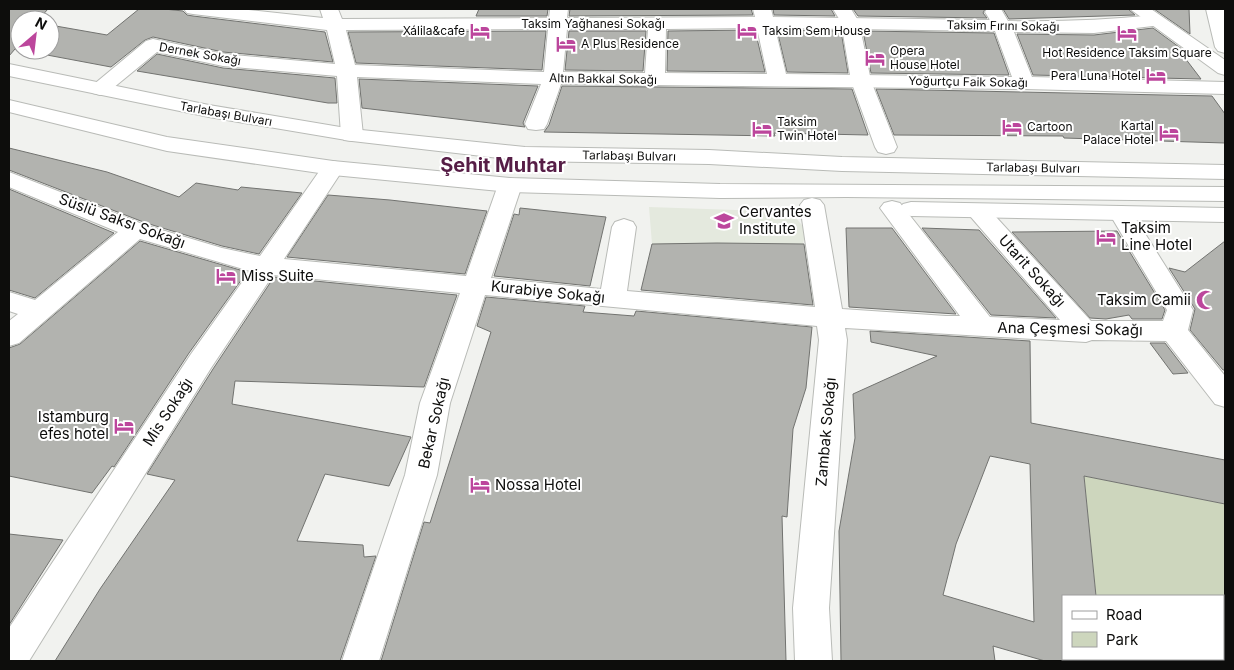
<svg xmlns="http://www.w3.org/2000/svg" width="1234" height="670" font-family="Inter,sans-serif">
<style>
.built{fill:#e4e9de}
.green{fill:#cdd6bd}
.building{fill:#b2b3af;stroke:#727370;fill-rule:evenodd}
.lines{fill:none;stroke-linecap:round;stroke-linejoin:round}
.street-casing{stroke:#b9bbb7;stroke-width:2}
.secondary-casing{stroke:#b9bbb7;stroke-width:2}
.primary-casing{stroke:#b9bbb7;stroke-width:2}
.street{fill:#fff;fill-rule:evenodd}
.secondary{fill:#fff;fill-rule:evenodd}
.primary{fill:#fff;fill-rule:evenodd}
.labels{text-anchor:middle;stroke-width:4;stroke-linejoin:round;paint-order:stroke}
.far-street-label{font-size:12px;fill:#0d0d0c;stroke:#fff}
.far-poi-label{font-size:12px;fill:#0d0d0c;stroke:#fff;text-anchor:start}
.poi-label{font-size:15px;fill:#0d0d0c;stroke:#fff;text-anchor:start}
.street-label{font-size:15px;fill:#0d0d0c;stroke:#fff}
.district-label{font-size:20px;font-weight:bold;fill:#561d46;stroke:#fff}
</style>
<rect width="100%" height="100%" fill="#f1f2ef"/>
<path class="built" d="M649 207 791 212 806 230 803 244H652Z"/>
<path class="green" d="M1084 476 1225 504V661H1217L1216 659H1223V596H1096Z"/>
<path class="building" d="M9 9H48L38 20H20V50H50V25L107 35 139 9H164L183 11 187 15 193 16 325 32 333 62 223 52 153 37 145 40 111 67 15 49 9 56Z
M479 9H548L547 16H476Z
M570 9H751L753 15 569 16Z
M773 9H831L835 16 774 15Z
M853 9H985L983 13 987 18 858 16Z
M1003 9H1128L1135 15 1009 19Z
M1154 9H1189L1190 34Z
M1153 28 1190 55V58H1185L1201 79 1033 75 1017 34 1094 35Z
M755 30 765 72 667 71 668 31Z
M777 30 841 31 848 73 787 72Z
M546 31 542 70 356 63 348 32Z
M569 31H646L643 71 565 70Z
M863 31 994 33 1009 75 871 73Z
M157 54 223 68 335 78 337 103H328L137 71Z
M359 79 538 86 523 123 525 127 362 108Z
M562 86 852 89 868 135 774 133 775 136 544 132 549 125Z
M876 89 1212 96 1225 114V143L1064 138 1063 136 894 135Z
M9 148 107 172 179 197 196 183 238 190 241 187 302 193 259 254 222 246 146 223 9 170Z
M9 189 114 233 35 298 9 290Z
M328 195 390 200 487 211 465 274 287 257Z
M520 208 606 217 590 286 494 276 514 214 519 215Z
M846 228H892L956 314 849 307Z
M922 228 979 230 1056 318 991 315Z
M1117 231 1165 310 1162 319H1132L1129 315 1106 319 1090 318 1012 232Z
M140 241 247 272 189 353 114 467 112 466 92 493 9 476V348L20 344Z
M1225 241V370H1223L1190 330 1195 309 1169 268 1185 272Z
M717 243 804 244 813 305 641 290 652 244Z
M274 277 457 295 424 387 235 381 232 404 411 437 389 486 325 474 297 541 363 545 364 557 376 556 340 661H55L100 589 175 480 147 474 213 369Z
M486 297 585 306 583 312 634 316 636 311 812 327 806 388 793 429 787 517 782 516 786 661H381L424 522 430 523 491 332 477 326Z
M870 331 1030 341 1031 423 1225 460V504L1084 476 1096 596H1063V661H1045L993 646 995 661H841L839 531 855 438 853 394 937 356 871 342ZM990 456 1030 464 1034 622 943 595 956 544Z
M1150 343H1165L1188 373 1173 374Z
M9 534 63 540 9 625Z"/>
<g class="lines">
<defs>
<path id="street" d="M184 9H239L323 18 320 9H338L342 19 549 18 550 9H568L567 18 755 17 753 9H771L773 17 990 20 985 12 987 9H1001L1008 21C1058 22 1106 20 1155 15L1161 17 1164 21 1161 25 1094 33 1014 32 1032 77 1225 82V94L1024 89 561 84 547 124 544 129 536 130 528 129 525 124 541 84 357 77 363 135 360 140 352 141 344 140 341 135 337 76 223 66 157 52 107 93 100 95 93 93 90 89 93 85 146 41 153 39 223 54 335 64 327 30 193 14 187 13ZM757 28 767 74 665 73 666 29ZM775 28 995 31 1012 77 786 74ZM548 29 544 72 355 65 346 30ZM567 29H648L645 73 563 72Z
M333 161 341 163 344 168 284 259 466 276 498 185 502 180 510 178 518 180 522 185 491 278 601 289 612 227 615 222 624 219 633 222 636 227 627 291 815 307 800 205 804 200 812 198 820 200 824 205 842 309 946 316H960L880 208 884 203 892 201 900 203 990 317 1060 320 970 216 966 211 970 206 978 204 986 206 1091 321H1163L1167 310 1109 213 1113 208 1121 206 1129 208 1193 310 1188 330 1225 376V407L1215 404 1166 341 1092 340 1086 342 845 328 847 340 829 608 832 661H795L793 608 819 340 817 326 485 295 450 403 437 475 379 661H342L405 475 420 403 460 293 273 275 211 368 29 661H9V628L191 354 250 271 140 239 19 343 9 346V321L18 314 9 311V292L35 300 118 232 9 187V172L145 225 222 248 260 256 325 163Z"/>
<path id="secondary" d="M833 9H851L859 22 871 81 897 147 894 152 886 154 878 152 875 147 851 81 841 22Z
M1130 9H1151L1225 60V75L1218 73Z
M1206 9H1224L1225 53 1218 51 1215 47Z"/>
<path id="primary" d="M9 64 209 105 352 129 525 147 709 150 842 157 1225 165V179L842 171 709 164 525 161 352 141 209 117 9 76Z
M9 100 167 137 333 161 510 178 720 184 1225 187V201L846 197 720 198 510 192 333 175 167 151 9 112Z
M911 202 1225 208V222L911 216 903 214 899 209 903 204Z"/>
</defs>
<use href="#street" class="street-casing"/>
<use href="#secondary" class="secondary-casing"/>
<use href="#primary" class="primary-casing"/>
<use href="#street" class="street"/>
<use href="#secondary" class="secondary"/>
<use href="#primary" class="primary"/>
</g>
<defs>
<symbol id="hotel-bare" viewBox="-9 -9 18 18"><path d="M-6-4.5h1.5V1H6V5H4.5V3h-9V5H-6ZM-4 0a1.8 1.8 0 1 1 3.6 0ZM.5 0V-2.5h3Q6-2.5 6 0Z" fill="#bc469c" stroke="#fff" stroke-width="2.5" paint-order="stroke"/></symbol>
<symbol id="school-bare" viewBox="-9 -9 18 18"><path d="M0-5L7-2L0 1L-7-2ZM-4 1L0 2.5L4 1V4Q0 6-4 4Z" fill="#bc469c" stroke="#fff" stroke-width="2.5" paint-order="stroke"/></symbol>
<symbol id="mosque-bare" viewBox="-9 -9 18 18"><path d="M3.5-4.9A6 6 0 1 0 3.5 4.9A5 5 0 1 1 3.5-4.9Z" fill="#bc469c" stroke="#fff" stroke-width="2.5" paint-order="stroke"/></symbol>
</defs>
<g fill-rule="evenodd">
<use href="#hotel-bare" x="466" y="17" width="28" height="28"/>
<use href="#hotel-bare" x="733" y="17" width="28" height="28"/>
<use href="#hotel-bare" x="1113" y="19" width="28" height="28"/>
<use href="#hotel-bare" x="552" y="30" width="28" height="28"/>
<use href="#hotel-bare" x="861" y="44" width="28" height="28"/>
<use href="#hotel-bare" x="1142" y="62" width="28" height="28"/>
<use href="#hotel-bare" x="998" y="113" width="28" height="28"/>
<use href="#hotel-bare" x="748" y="115" width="28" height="28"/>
<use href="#hotel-bare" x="1155" y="119" width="28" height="28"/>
<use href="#school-bare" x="710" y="207" width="28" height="28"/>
<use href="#hotel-bare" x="1092" y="223" width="28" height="28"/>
<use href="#hotel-bare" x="212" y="262" width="28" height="28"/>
<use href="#mosque-bare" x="1192" y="286" width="28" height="28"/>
<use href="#hotel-bare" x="110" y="412" width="28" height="28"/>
<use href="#hotel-bare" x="466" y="471" width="28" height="28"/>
</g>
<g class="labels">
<g class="far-street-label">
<text x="593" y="28">Taksim Yağhanesi Sokağı</text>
<text transform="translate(1003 26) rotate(1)" y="4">Taksim Fırını Sokağı</text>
<text transform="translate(200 54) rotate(10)" y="4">Dernek Sokağı</text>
<text transform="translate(603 79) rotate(1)" y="4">Altın Bakkal Sokağı</text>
<text transform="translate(968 82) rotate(1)" y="4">Yoğurtçu Faik Sokağı</text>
<text transform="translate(226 114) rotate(10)" y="4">Tarlabaşı Bulvarı</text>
<text transform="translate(629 156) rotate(1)" y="4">Tarlabaşı Bulvarı</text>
<text transform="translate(1033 168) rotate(1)" y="4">Tarlabaşı Bulvarı</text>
</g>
<g class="far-poi-label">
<text x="465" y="35" text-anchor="end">Xálila&amp;cafe</text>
<text x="762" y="35">Taksim Sem House</text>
<text x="581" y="48">A Plus Residence</text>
<text x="890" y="55">Opera<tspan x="890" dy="14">House Hotel</tspan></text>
<text x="1127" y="57" text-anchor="middle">Hot Residence Taksim Square</text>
<text x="1141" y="80" text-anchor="end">Pera Luna Hotel</text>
<text x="777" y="126">Taksim<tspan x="777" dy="14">Twin Hotel</tspan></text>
<text x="1154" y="130" text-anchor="end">Kartal<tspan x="1154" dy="14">Palace Hotel</tspan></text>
<text x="1027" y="131">Cartoon</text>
</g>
<g class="poi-label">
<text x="739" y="217">Cervantes<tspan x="739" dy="17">Institute</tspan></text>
<text x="1121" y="233">Taksim<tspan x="1121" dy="17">Line Hotel</tspan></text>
<text x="241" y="281">Miss Suite</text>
<text x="1191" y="305" text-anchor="end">Taksim Camii</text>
<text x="109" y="422" text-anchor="end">Istamburg<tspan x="109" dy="17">efes hotel</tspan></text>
<text x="495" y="490">Nossa Hotel</text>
</g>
<g class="street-label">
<text transform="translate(122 221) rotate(20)" y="5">Süslü Saksı Sokağı</text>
<text transform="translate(1032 271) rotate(48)" y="5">Utarit Sokağı</text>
<text transform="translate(548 292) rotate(6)" y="5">Kurabiye Sokağı</text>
<text transform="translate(1070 329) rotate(1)" y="5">Ana Çeşmesi Sokağı</text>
<text transform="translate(168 412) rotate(-57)" y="5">Mis Sokağı</text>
<text transform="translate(434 423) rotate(-77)" y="5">Bekar Sokağı</text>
<text transform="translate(826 432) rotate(-85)" y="5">Zambak Sokağı</text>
</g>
<g class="district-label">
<text x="503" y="172">Şehit Muhtar</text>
</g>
</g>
<rect width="1234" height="670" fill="none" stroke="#0d0d0c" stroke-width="20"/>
<rect x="1062" y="595" width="162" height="65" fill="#ffffff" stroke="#9e9e9e"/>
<rect x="1072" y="611" width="25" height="8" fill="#ffffff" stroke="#9e9e9e"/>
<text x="1106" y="620" font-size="15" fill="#0d0d0c">Road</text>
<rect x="1072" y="632" width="25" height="15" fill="#cdd6bd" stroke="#9e9e9e"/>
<text x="1106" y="645" font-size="15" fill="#0d0d0c">Park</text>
<g transform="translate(35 35) rotate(28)"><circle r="24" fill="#ffffff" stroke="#9e9e9e"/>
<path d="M0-4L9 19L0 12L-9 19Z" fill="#bc469c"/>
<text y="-8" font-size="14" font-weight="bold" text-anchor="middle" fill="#0d0d0c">N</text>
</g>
</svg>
